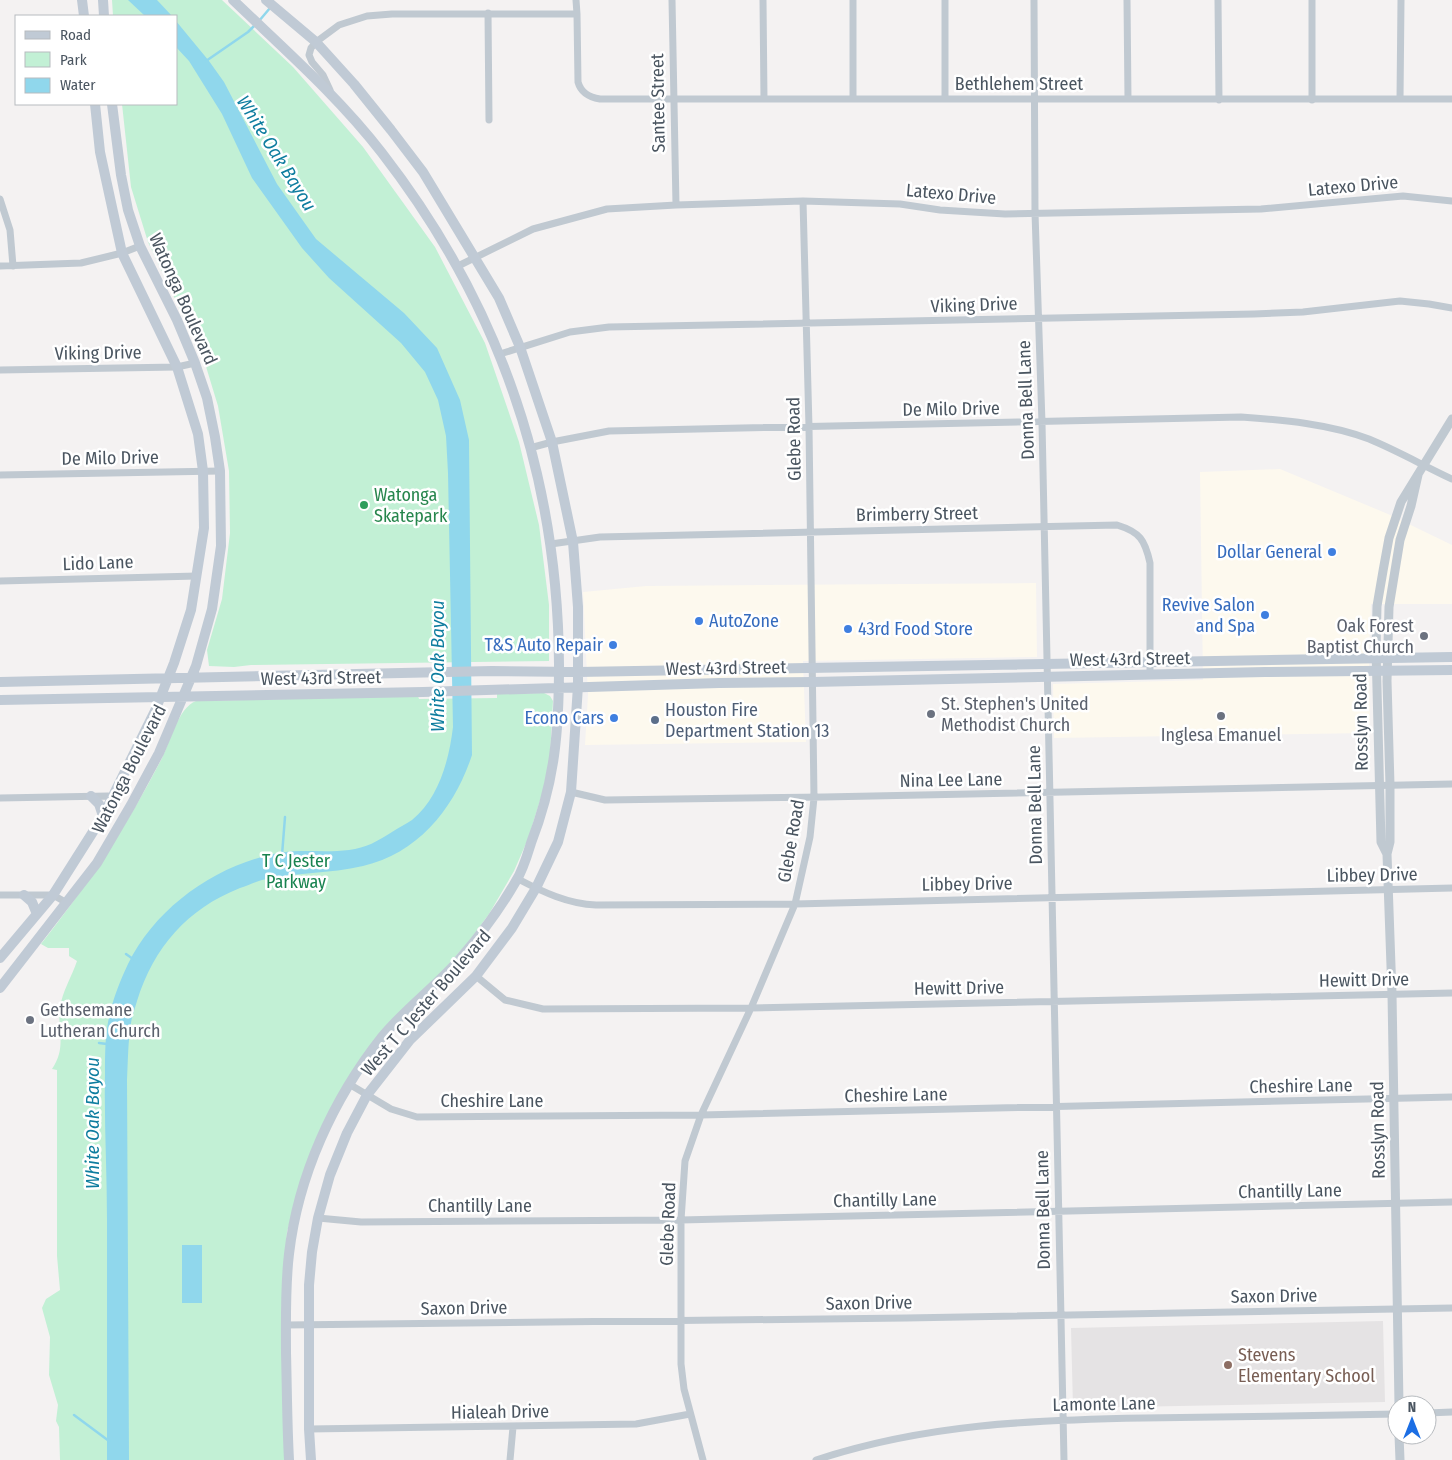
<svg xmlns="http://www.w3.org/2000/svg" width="1452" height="1460" font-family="'Fira Sans Condensed',sans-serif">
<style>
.commercial{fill:#fdf9ee}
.education{fill:#e5e3e4}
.green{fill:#c2f0d5}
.water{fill:#90d7ec}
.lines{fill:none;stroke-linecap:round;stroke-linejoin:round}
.stream{stroke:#90d7ec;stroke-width:2.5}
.minor{stroke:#c0c9d1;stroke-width:7}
.tertiary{stroke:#c0c9d1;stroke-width:9}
.secondary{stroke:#c0cad5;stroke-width:10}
.leisure-dot{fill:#2e9e5b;stroke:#fff;stroke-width:2}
.shop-dot{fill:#3f7fe0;stroke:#fff;stroke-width:2}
.worship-dot{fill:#6b7280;stroke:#fff;stroke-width:2}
.service-dot{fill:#5c6f8a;stroke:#fff;stroke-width:2}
.education-dot{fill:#8d6e63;stroke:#fff;stroke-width:2}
.labels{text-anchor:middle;stroke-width:5;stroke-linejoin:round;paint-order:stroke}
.street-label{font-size:18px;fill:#4a5560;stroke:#fff}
.leisure-label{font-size:18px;fill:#27864d;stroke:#fff;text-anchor:start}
.shop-label{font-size:18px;fill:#366cbe;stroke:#fff;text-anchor:end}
.worship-label{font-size:18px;fill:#5b616d;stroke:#fff;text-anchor:start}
.service-label{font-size:18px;fill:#4e5e75;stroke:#fff;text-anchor:start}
.park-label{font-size:18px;fill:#198350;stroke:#fff}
.education-label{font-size:18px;fill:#785e54;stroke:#fff;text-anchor:start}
.water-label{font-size:19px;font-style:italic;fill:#0e7d9f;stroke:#fff}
</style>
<rect width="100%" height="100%" fill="#f4f2f2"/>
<path class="commercial" d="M1280 469 1388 514 1452 545V604H1371L1369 650 1370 733 1054 738 1053 684 1203 680 1200 472Z
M1036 583 1037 657 803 661 806 742 585 745 588 695 583 592 646 586Z"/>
<path class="education" d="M1383 1321 1385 1402 1073 1408 1071 1328Z"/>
<path class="green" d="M112 0H222L293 67 363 147 435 247 485 343 519 442 539 525 549 605V661L251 665 234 667 209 666 207 650 222 599 230 533 229 471 218 406 204 360 148 242 131 187 122 104H176V16H113Z
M544 693 550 696 553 701 550 756 543 791 528 839 514 871 489 914 469 941 349 1077 290 1221 287 1232 281 1315 286 1460H60L59 1427 56 1421 58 1405 49 1375 50 1337 42 1308 46 1299 60 1290 57 1256V1070L52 1069C67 1047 57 1032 60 1008 62 992 72 976 77 961L69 956V948H48L41 944C86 887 129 823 162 758 170 742 178 708 196 701L418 696 419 699 497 698V694Z"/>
<path class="water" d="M128 0H157L172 16H145Z
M176 21 209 61 224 82 277 184 316 239 404 313 437 348 460 400 469 440 472 755C455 807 419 853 363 866 330 874 295 872 262 880 255 882 247 886 240 888 187 909 154 947 137 1001 135 1008 132 1016 131 1023 128 1041 128 1061 127 1080L129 1460H107C107 1380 107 1300 107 1220 107 1171 104 1122 105 1074 105 1053 105 1032 110 1013 114 996 121 979 128 964 156 907 216 865 278 853 302 849 326 853 349 850 366 848 378 841 392 832 398 828 406 824 412 820 439 798 449 760 453 727L448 473 446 436 438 400 425 372 401 343 329 278 302 248 252 178 222 114 189 61 176 47Z
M182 1245H202V1303H182Z"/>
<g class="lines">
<path class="stream" d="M259 21 270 8
M206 61 248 32 255 25
M282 855 285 817
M126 954 133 959
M99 1043 107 1044
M74 1415 109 1441"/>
<path class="minor" d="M576 0 577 14 578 82C581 93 589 97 600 99H1452
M672 0 676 205
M763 0 764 99
M945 0V99
M1034 0 1035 213 1042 423 1064 1460
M1127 0 1128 99
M1218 0 1219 100
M1312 0V100
M488 13 489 120
M330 90 323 75 312 62 309 55 311 48 316 42 339 25 367 16 392 14H577
M853 99V0
M1400 99 1401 0
M0 199 10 230 13 266
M0 266 81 263 122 253 140 246
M458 266 533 229 607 209 676 205 803 201 900 204 940 210 1005 214 1261 209 1403 196 1452 201
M500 354 570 332 609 327 1254 314 1303 312 1400 301 1429 304 1452 308
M0 370 177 367 195 363
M530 448 552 442 609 431 1241 417C1284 420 1329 424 1369 439 1398 451 1424 466 1452 479
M0 475 220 471
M551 544 600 537 1117 525C1140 532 1145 540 1150 563V675
M0 581 197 576
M571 792 605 800 824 797 1452 784
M0 798 108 796 112 798
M518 879C543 892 568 904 596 905L795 904 1452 888
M0 895H53L67 903
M476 976 505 1000 543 1009 751 1008 1452 993
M349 1084 391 1109 417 1117 701 1115 1452 1097
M318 1218 361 1222 681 1220 1452 1202
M286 1325 906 1318 1452 1308
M1427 1413 1452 1412
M309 1429 636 1424 690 1414
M510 1460 513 1427
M703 1460 684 1389 681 1364V1220L685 1161 701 1115 751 1008 795 904 810 837 814 798 809 427 803 201
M816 1460C925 1424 1031 1420 1144 1418 1228 1417 1313 1416 1397 1414"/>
<path class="tertiary" d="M1387 854 1381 842 1376 650 1377 606 1383 571 1389 538 1401 502 1452 419
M1399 1405 1392 994 1387 854 1390 842V785L1387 681 1389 607 1400 540 1411 506 1418 475
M1399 1435 1400 1460"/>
<path class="secondary" d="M82 0 84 16
M103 0 104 16
M233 0C284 49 339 97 382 153 499 304 558 474 559 665 559 732 555 781 531 843 527 856 523 870 516 881 500 909 479 937 458 961 434 988 405 1009 382 1037 333 1099 298 1176 289 1254 285 1287 286 1320 286 1353 287 1389 287 1424 289 1460
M266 0 316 42 354 84 391 130 423 172 499 298 520 347 552 442 573 542 578 607V686L571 792 558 842 536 888 512 928 476 976 410 1040 367 1095 347 1133 330 1175 318 1218 312 1252 309 1285V1429L311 1460
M0 682 492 671 578 672 1452 657
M0 700 423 692 719 683 812 682 1265 672 1452 670
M91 796 99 804 103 816
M24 895 32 902 37 914
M0 958 53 895 103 816 155 711 174 663 191 610 204 528 203 471 198 434 177 367 122 253 100 152 95 104
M0 988 97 863 131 805 159 753 196 666 212 609 221 546 220 471 215 437 207 398 195 363 177 320 140 246 128 210 121 175 112 104"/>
</g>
<circle class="leisure-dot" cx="364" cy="505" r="5"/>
<g class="shop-dot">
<circle cx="1332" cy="552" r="5"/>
<circle cx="1265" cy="615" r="5"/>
<circle cx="699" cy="621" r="5"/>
<circle cx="848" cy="629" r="5"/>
<circle cx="613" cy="645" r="5"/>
<circle cx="614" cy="718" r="5"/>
</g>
<g class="worship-dot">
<circle cx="1424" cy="636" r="5"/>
<circle cx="931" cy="714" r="5"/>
<circle cx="1221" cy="716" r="5"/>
<circle cx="30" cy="1020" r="5"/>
</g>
<circle class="service-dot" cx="655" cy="720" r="5"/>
<circle class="education-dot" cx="1228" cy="1365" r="5"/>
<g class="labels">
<g class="street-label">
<text x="1019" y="90">Bethlehem Street</text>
<text transform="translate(658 103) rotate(-91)" y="6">Santee Street</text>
<text transform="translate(1353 186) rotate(-5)" y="6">Latexo Drive</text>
<text transform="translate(951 194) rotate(5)" y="6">Latexo Drive</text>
<text transform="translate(183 299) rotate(66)" y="6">Watonga Boulevard</text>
<text transform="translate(974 305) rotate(-2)" y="6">Viking Drive</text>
<text transform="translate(98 353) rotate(-1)" y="6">Viking Drive</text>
<text transform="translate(1026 400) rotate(-92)" y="6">Donna Bell Lane</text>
<text transform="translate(951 409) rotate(-1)" y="6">De Milo Drive</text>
<text transform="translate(794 439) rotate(-91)" y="6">Glebe Road</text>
<text transform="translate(110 458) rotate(-1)" y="6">De Milo Drive</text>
<text transform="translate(917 514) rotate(-1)" y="6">Brimberry Street</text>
<text transform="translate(98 563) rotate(-2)" y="6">Lido Lane</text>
<text transform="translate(1130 659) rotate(-1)" y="6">West 43rd Street</text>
<text transform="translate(726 668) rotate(-1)" y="6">West 43rd Street</text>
<text transform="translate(321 678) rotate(-1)" y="6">West 43rd Street</text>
<text transform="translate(1361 722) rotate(-91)" y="6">Rosslyn Road</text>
<text transform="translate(129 769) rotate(-63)" y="6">Watonga Boulevard</text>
<text transform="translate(951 780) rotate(-1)" y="6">Nina Lee Lane</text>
<text transform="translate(1035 805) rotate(-91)" y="6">Donna Bell Lane</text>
<text transform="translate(791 841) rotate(-80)" y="6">Glebe Road</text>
<text transform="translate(1372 875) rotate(-1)" y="6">Libbey Drive</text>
<text transform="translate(967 884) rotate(-1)" y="6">Libbey Drive</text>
<text transform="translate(1364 980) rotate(-1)" y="6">Hewitt Drive</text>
<text transform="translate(959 988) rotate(-1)" y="6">Hewitt Drive</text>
<text transform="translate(426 1003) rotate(-49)" y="6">West T C Jester Boulevard</text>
<text transform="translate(1301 1086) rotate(-1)" y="6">Cheshire Lane</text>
<text transform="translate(896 1095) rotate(-1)" y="6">Cheshire Lane</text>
<text x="492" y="1107">Cheshire Lane</text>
<text transform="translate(1378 1130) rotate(-91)" y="6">Rosslyn Road</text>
<text transform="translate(1290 1191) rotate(-1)" y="6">Chantilly Lane</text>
<text transform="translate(885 1200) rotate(-1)" y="6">Chantilly Lane</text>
<text x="480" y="1212">Chantilly Lane</text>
<text transform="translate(1043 1210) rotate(-91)" y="6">Donna Bell Lane</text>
<text transform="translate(668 1224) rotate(-88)" y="6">Glebe Road</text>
<text transform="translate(1274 1296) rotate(-1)" y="6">Saxon Drive</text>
<text transform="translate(869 1303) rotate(-1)" y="6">Saxon Drive</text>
<text transform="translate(464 1308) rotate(-1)" y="6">Saxon Drive</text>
<text transform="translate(1104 1404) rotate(-1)" y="6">Lamonte Lane</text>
<text transform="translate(500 1412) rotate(-1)" y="6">Hialeah Drive</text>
</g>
<g class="leisure-label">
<text x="374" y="501">Watonga<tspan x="374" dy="21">Skatepark</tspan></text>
</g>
<g class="shop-label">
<text x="1322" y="558">Dollar General</text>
<text x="1255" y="611">Revive Salon<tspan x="1255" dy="21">and Spa</tspan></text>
<text x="709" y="627" text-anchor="start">AutoZone</text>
<text x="858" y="635" text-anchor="start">43rd Food Store</text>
<text x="603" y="651">T&amp;S Auto Repair</text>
<text x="604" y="724">Econo Cars</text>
</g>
<g class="worship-label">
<text x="1414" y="632" text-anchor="end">Oak Forest<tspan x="1414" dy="21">Baptist Church</tspan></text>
<text x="941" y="710">St. Stephen's United<tspan x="941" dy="21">Methodist Church</tspan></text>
<text x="1221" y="741" text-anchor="middle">Inglesa Emanuel</text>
<text x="40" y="1016">Gethsemane<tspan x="40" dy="21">Lutheran Church</tspan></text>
</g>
<g class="service-label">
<text x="665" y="716">Houston Fire<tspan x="665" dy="21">Department Station 13</tspan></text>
</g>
<g class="park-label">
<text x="296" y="867">T C Jester<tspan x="296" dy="21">Parkway</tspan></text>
</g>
<g class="education-label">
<text x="1238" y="1361">Stevens<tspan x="1238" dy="21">Elementary School</tspan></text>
</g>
<g class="water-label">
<text transform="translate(277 153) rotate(58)" y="7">White Oak Bayou</text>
<text transform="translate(437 666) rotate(-90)" y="7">White Oak Bayou</text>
<text transform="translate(92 1123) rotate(-90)" y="7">White Oak Bayou</text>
</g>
</g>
<rect x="15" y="15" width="162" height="90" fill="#ffffff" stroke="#b7bbbf"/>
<rect x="25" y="31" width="25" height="8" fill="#c0cad5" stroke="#b7bbbf"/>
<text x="60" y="40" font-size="15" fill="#4a5560">Road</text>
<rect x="25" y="52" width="25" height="15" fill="#c2f0d5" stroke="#b7bbbf"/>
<text x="60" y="65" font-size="15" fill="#4a5560">Park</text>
<rect x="25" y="78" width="25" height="15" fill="#90d7ec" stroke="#b7bbbf"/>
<text x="60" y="90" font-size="15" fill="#4a5560">Water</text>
<g transform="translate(1412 1420)"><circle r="24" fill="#ffffff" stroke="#b7bbbf"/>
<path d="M0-4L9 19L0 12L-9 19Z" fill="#1c6ee4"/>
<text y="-8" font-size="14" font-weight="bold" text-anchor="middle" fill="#4a5560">N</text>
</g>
</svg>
